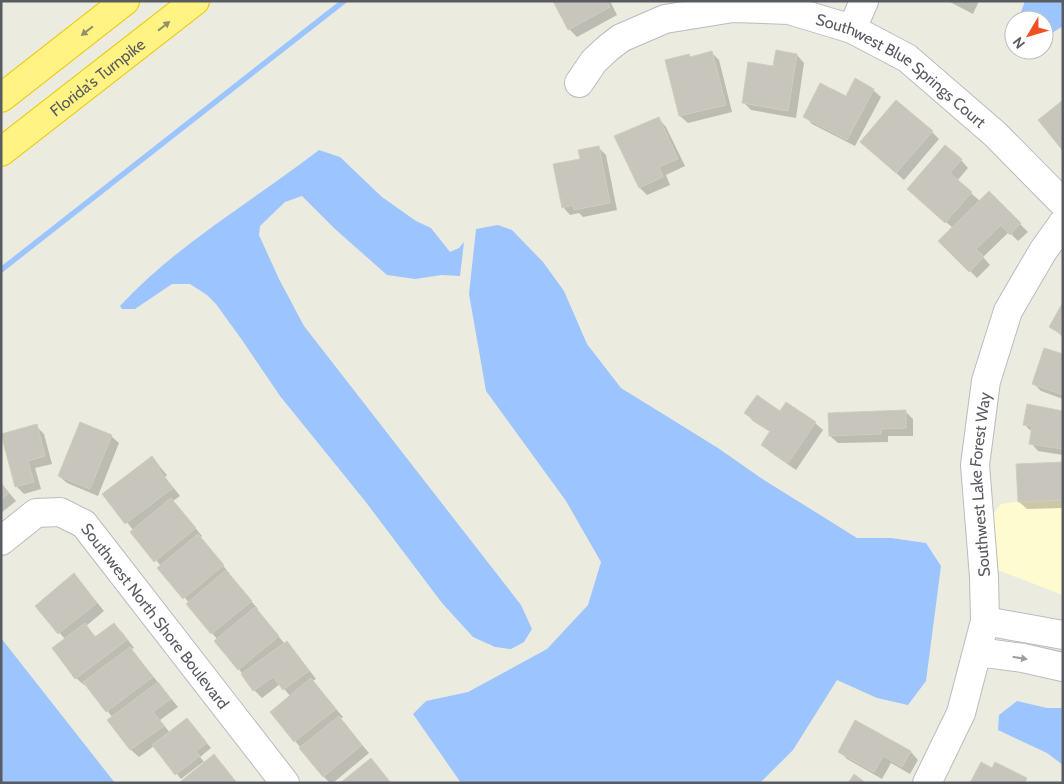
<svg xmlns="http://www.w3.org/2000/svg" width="1064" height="784" font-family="Cabin,sans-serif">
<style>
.commercial{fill:#fffbd1}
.water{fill:#9cc5ff}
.shadow{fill:#0003}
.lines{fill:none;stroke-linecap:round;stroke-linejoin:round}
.stream{stroke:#9cc5ff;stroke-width:5.5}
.building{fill:#c7c5bc;stroke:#d1cebd}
.minor-casing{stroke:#babbc2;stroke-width:30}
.highway-casing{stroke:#ebc600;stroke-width:30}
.minor{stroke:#fff;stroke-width:28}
.highway{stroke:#fff383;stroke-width:28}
.oneway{fill:#92906d}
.oneway2{fill:#9b9da0}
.labels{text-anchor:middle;stroke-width:4;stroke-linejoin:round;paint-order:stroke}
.street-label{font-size:16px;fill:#585b61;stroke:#fff}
</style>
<rect width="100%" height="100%" fill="#ecebdf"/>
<path class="commercial" d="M1063 495V595L990 567 976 535 1001 504Z"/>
<path class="water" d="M1025 1H1063V26L1044 38V20H1018Z
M319 150 340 157 382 197 416 221 431 228 450 252 459 248 464 242 460 276 442 275 415 279 387 275 335 229 302 196 285 202 260 226 259 235 279 279 304 326 521 605 532 629 524 642 511 649 495 647 473 637 442 603 365 501 280 396 242 340 216 304 207 295 190 284H172L135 309H122L120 306C177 244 253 201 319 150Z
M498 225 512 230 543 262 564 291 587 344 621 388 718 448 761 478 857 538H891L926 543 941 566 926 681 908 705 877 698 837 680 793 750 760 783H461L413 714 426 701 468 692 547 649 588 605 601 562 566 501 486 391 469 294 476 229Z
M1 638 115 783H1Z
M1017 701 1047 708H1063V765L1047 753 998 730 999 715Z"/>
<path class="shadow" d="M555 1H610L617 15 577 37 569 29Z
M948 1H979L973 14Z
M712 53 719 60 732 112 688 123 680 116 691 58Z
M797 55 804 63 796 118 751 110 743 102 774 68Z
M873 90 881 97 855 146 812 124 805 116 846 98Z
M659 119 666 127 685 166 666 175 670 185 647 195 640 188Z
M932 132 939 139 904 180 861 142Z
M598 147 606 155 617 210 583 217 579 213 570 215 563 207 581 160Z
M961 160 968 168 957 181 980 201 989 193 1028 232 1018 241 1009 232 983 257 990 265 977 278 940 241 953 228 916 196Z
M1063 305V337L1051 327Z
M1063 356V399L1041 391 1033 383Z
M905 411 913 419V436H888V442L838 443 830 436Z
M781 412 815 423 823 430 796 470 770 452 762 444 770 432 753 421 746 413Z
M1063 412V455L1038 451 1031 443 1032 432 1025 425Z
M36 426 44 434 52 464 35 468 41 489 24 494 16 486Z
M111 436 119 443 98 496 67 483 59 476Z
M152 458 167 475 165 477 180 496 173 501 202 536 200 538 230 574 229 575 258 609 257 611 285 644 287 642 294 650 316 679 312 681 343 717 340 719 369 753 333 783H330L324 777 272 712 291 697 280 684 262 698 254 690 217 639 188 604 189 603 134 531 104 494Z
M1063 463V508L1027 509 1019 502Z
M1 483 16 501 1 513Z
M74 574 104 611 86 626 97 638 114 625 122 632 134 648 131 649 178 707 160 720 170 733 192 725 211 748 200 757 205 763 222 764 237 783H183L204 764 203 762 181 779 154 746 139 757 131 750 109 720 113 718 86 684 84 685 76 678 65 639 36 606Z
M856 721 911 752 918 760 910 774 891 763 882 779 847 759 839 751Z"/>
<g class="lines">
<path class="stream" d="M1 270 344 1"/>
</g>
<path class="building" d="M553 1H607L610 7 568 30Z
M776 50 797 54 788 111 742 103 748 62 773 66Z
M712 51 726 105 679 116 665 60 689 54 690 57Z
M855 78 874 89 847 140 803 117 820 83 846 96Z
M896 100 933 131 896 173 860 142Z
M1063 100V151L1038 120Z
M659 117 678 159 659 167 663 177 639 188 614 136Z
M945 145 962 159 950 173 972 192 945 223 907 189Z
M599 146 610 203 574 210 573 205 562 208 553 164 580 159 578 150Z
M989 191 1021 223 1010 235 1001 225 976 249 984 257 969 272 938 241Z
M1063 302V335L1049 327Z
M1044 348 1063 354V395L1032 384Z
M757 395 780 411 786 402 816 422 788 463 761 445 770 431 744 413Z
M1027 404 1063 411V449L1029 444 1032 426 1023 425Z
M906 410V428L881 429V434L829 436 828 413Z
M80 422 112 435 90 489 58 476Z
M37 424 45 456 28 461 34 482 15 487 1 434Z
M152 456 160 467 158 468 173 488 125 524 102 494Z
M1063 462V500L1018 502 1016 464Z
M1 483 9 493 1 500Z
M171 498 196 528 154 562 130 532Z
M198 534 224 565 183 599 157 568Z
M226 570 252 601 211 634 186 604Z
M74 573 97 603 58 634 35 606Z
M255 607 279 636 238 670 214 641Z
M85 623 95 637 114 623 127 640 75 679 52 648Z
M287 641 309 671 283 690 273 677 253 691 241 674Z
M130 647 153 677 106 712 83 682Z
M311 678 336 709 294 742 270 712Z
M158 682 171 699 153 712 164 726 130 750 107 720Z
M339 716 362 745 323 777 299 748Z
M187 718 207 743 196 751 200 756 175 775 152 745Z
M855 720 911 751 902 767 883 756 874 772 838 752Z
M214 754 237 783H181L180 782Z
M371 758 391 783H340Z
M981 762 992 768 995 762 1027 778 1025 783H970Z
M854 774 866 783H848Z"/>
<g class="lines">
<defs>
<g id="minor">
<path d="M852 29 864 1"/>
<path id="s1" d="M579 83 594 61 608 48 621 38 665 19 733 8 789 10 852 29 907 58 995 134 1063 203"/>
<path id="s2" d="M1 541 36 513 60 512 84 524 285 783"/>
<path d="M985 621 1063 635"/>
<path d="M978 652 1023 658 1063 667"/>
<path id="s3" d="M927 783 961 713 985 621 984 577 975 465 986 381 1008 311 1043 251 1063 223"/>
</g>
<g id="highway">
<path d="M1 98 125 1"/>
<path id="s4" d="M1 152 195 1"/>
</g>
</defs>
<use href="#minor" class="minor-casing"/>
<use href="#highway" class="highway-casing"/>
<use href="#minor" class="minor"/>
<use href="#highway" class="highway"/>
</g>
<defs><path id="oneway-solid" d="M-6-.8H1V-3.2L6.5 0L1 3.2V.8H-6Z" transform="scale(1.25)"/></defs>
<g class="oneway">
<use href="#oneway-solid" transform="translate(164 26) rotate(-38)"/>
<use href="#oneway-solid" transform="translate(87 31) rotate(142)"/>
</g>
<use class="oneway2" href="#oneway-solid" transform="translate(1020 658) rotate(9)"/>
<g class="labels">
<g class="street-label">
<text dy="6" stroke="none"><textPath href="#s1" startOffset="364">Southwest Blue Springs Court</textPath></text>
<text dy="6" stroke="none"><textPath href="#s4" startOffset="122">Florida's Turnpike</textPath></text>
<text dy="6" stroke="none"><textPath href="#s3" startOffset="310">Southwest Lake Forest Way</textPath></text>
<text dy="6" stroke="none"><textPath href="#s2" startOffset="212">Southwest North Shore Boulevard</textPath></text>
</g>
</g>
<rect width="1064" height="784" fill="none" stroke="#585b61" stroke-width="5"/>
<g transform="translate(1029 35) rotate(232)"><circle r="24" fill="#ffffff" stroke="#bcbdc0"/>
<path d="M0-4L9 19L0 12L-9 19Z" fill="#ef5122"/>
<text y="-8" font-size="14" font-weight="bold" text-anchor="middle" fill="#585b61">N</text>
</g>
</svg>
